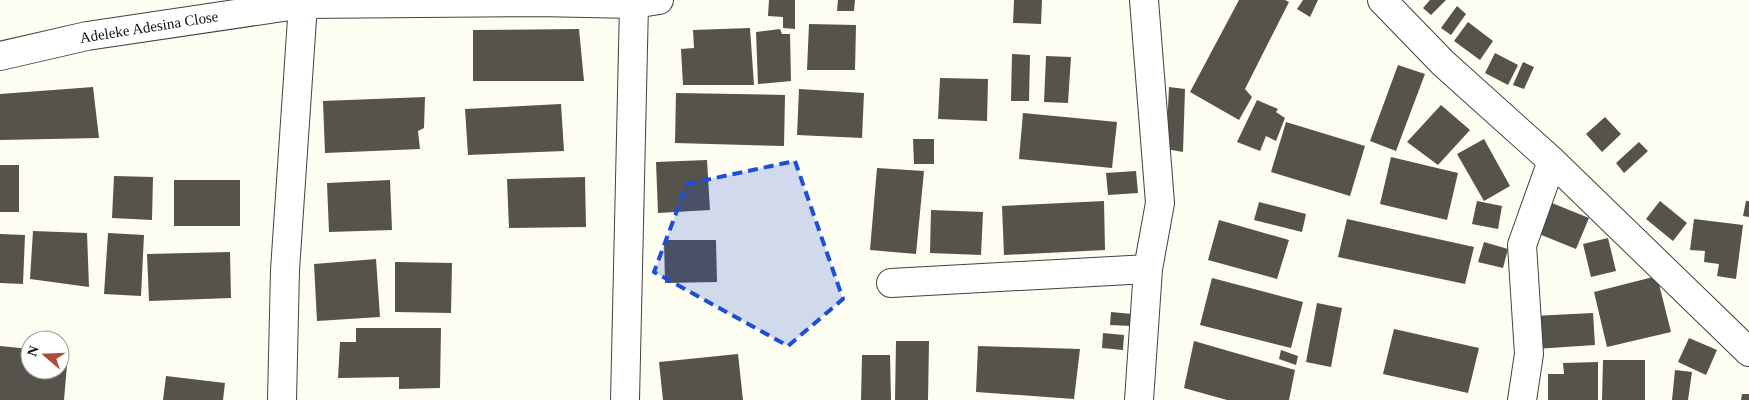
<svg xmlns="http://www.w3.org/2000/svg" width="1749" height="400" font-family="'Times New Roman',serif">
<style>
.building{fill:#56524c}
.lines{fill:none;stroke-linecap:round;stroke-linejoin:round}
.minor-casing{stroke:#424242;stroke-width:30}
.minor{stroke:#fff;stroke-width:28}
.marked{fill:#1d4ed8;fill-opacity:0.2;stroke:#1d4ed8;stroke-width:4;stroke-dasharray:10 6;stroke-linejoin:round}
.labels{text-anchor:middle;stroke-width:5;stroke-linejoin:round;paint-order:stroke}
.street-label{font-size:15px;fill:#0f0f0f;stroke:#fff}
</style>
<rect width="100%" height="100%" fill="#fdfdf2"/>
<path class="building" d="M769 0H795V29L783 28V17L768 16Z
M838 0H855L854 11H837Z
M1014 0H1042L1041 24 1013 23Z
M1239 0H1285L1289 2 1245 89 1252 97 1239 120 1190 92Z
M1303 0H1318L1310 17 1297 9Z
M1430 0H1446L1431 15 1423 8Z
M1457 6 1466 14 1451 35 1441 28Z
M1468 22 1493 41 1480 60 1454 41Z
M809 24 856 25 855 70H807Z
M750 28 754 85H683L681 49 694 48 693 30Z
M579 29 584 81H473V30Z
M780 29 782 34H790L791 81 758 84 756 32Z
M1495 53 1518 65 1508 85 1485 73Z
M1012 54 1030 55 1029 101H1011Z
M1046 56 1071 57 1068 103 1044 102Z
M1523 62 1534 67 1524 89 1513 85Z
M1398 65 1425 74 1396 151 1370 141Z
M940 78 988 79 987 121 938 119Z
M93 87 99 138 0 140V94Z
M1169 87 1185 89 1183 152 1166 149Z
M799 89 864 93 862 138 797 135Z
M676 93 785 95 784 146 675 143Z
M425 97 424 128 418 131 420 149 325 153 323 101Z
M1257 100 1278 109 1276 112 1285 118 1276 141 1266 136 1260 151 1237 142Z
M561 104 564 151 468 155 465 109Z
M1441 105 1470 130 1438 165 1407 142Z
M1023 113 1117 122 1112 168 1019 159Z
M1605 117 1621 134 1602 152 1586 134Z
M1286 122 1365 146 1350 196 1271 172Z
M913 139H934V164H914Z
M1484 139 1510 186 1484 201 1457 154Z
M1639 142 1648 151 1624 173 1616 163Z
M1391 157 1458 173 1447 220 1380 204Z
M707 160 710 210 658 213 656 162Z
M0 165H19V212H0Z
M877 168 924 171 916 254 870 250Z
M1136 171 1138 193 1108 195 1106 173Z
M114 176 153 177 152 220 112 218Z
M585 177 586 227 509 228 507 179Z
M174 180H240V226H174Z
M390 180 392 230 329 232 327 183Z
M1104 201 1105 250 1004 255 1002 206Z
M1477 201 1502 206 1498 229 1472 224Z
M1660 201 1687 223 1673 241 1646 219Z
M1746 201H1749V217L1743 216Z
M1259 202 1306 214 1302 232 1254 220Z
M1552 203 1589 218 1576 249 1539 234Z
M931 210 983 212 981 255 930 253Z
M1347 219 1474 247 1465 284 1338 257Z
M1694 219 1743 225 1736 279 1717 276 1719 264 1704 262 1705 251 1690 250Z
M1219 220 1289 240 1277 279 1208 260Z
M33 231 87 233 89 287 30 279Z
M108 233 144 235 141 296 104 294Z
M0 234 25 235 23 284 0 283Z
M1608 238 1616 271 1591 277 1583 244Z
M664 240H716L717 282 665 283Z
M1484 242 1508 249 1503 268 1478 262Z
M230 252 231 298 149 301 147 254Z
M376 259 380 317 317 321 314 264Z
M395 262 452 263 451 313 395 312Z
M1657 276 1671 332 1607 347 1594 292Z
M1212 278 1303 302 1291 348 1200 325Z
M1317 303 1342 308 1331 367 1306 362Z
M1111 312 1132 314 1131 326 1110 325Z
M1593 313 1595 345 1535 349 1533 316Z
M356 328H441L440 388 399 389V377L338 378 340 342H356Z
M1394 329 1479 348 1468 393 1383 374Z
M1103 333 1124 335 1123 350 1102 348Z
M1689 338 1717 350 1706 375 1678 362Z
M896 341H929L928 400H895Z
M1194 341 1295 370 1289 400H1227L1184 388Z
M0 346 30 349V370H60V352L68 353 64 400H0Z
M978 346 1080 349 1074 399 976 392Z
M1281 350 1298 356 1296 365 1279 359Z
M738 354 743 400H663L659 362Z
M862 355H890L891 400H861Z
M1603 360H1645V400H1602Z
M1598 362V400H1548V374H1564L1563 363Z
M1675 370 1692 372 1688 400H1672Z
M166 376 225 383 223 400H163Z
M1742 394H1749V400H1741Z"/>
<g class="lines">
<defs>
<path id="minor" d="M1382 0 1443 63 1552 161 1749 352
M0 56 87 36 303 4 538 2 634 4 659 0
M891 283 1148 269
M282 400 285 270 303 4
M625 400 634 4
M1139 400 1148 269 1160 203 1144 0
M1522 400 1529 354 1522 245 1552 161"/>
</defs>
<use href="#minor" class="minor-casing"/>
<use href="#minor" class="minor"/>
</g>
<path class="marked" d="M795 161 843 299 788 346 654 272 687 184Z"/>
<g class="labels">
<g class="street-label">
<text transform="translate(149 27) rotate(-9)" y="5">Adeleke Adesina Close</text>
</g>
</g>
<g transform="translate(45 355) rotate(289)"><circle r="24" fill="#ffffff" stroke="#9f9f9f"/>
<path d="M0-4L9 19L0 12L-9 19Z" fill="#ae4b38"/>
<text y="-8" font-size="14" font-weight="bold" text-anchor="middle" fill="#0f0f0f">N</text>
</g>
</svg>
